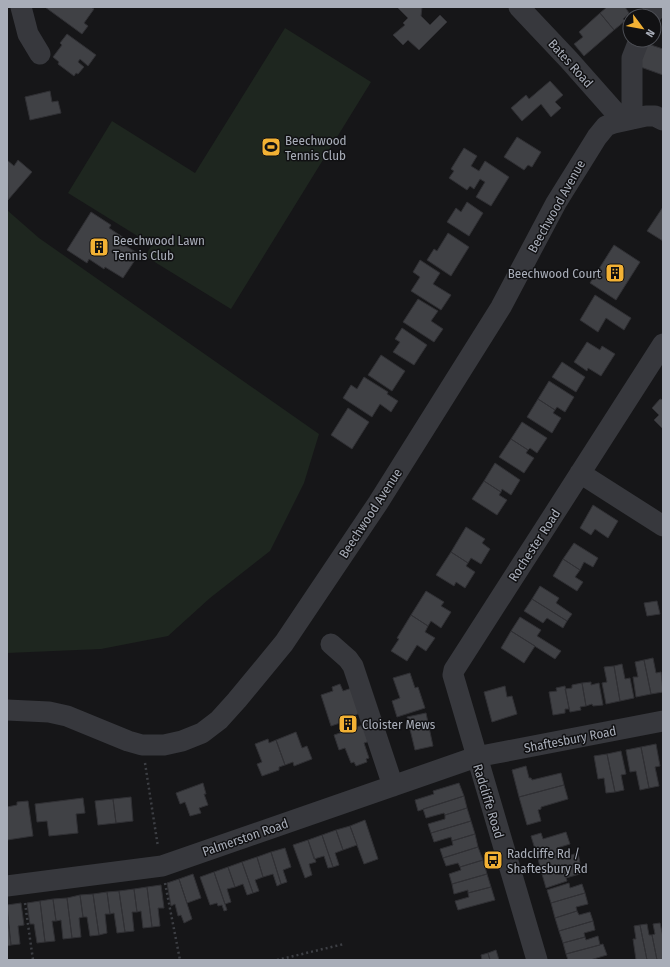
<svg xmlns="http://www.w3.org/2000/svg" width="670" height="967" font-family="'Fira Sans Condensed',sans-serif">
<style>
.green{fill:#1e261f}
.building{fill:#404145;stroke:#303034}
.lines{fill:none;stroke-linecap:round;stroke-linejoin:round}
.path{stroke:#3d3f44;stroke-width:2.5;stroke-dasharray:2 3;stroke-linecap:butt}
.minor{stroke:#37383d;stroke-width:21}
.labels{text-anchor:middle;stroke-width:3;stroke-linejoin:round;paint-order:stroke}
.street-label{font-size:13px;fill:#a8adb8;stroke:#111113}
.poi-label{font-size:13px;fill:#a8adb8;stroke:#111113;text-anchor:start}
</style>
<rect width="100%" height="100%" fill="#161618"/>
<path class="green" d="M285 28 371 82 231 309 145 256 152 245 68 193 112 121 195 173Z
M7 210 39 238 319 434 304 483 270 551 210 598 168 636 101 649 7 653Z"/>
<path class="building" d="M45 7H91L94 9 84 23 88 26 82 34Z
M397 7H422L421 16 430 25 440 15 447 22 419 50 408 40 403 45 393 35 405 25 403 23 408 18Z
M607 7H625L629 13 623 19 625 21 614 30 600 13Z
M600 13 614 30 584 56 574 44 583 37 579 32Z
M67 34 96 55 88 66 80 59 78 62 84 67 78 74 76 73 74 76 58 64 59 62 53 57 62 45 60 43Z
M642 42 663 49V75L635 65Z
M550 81 563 95 555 102 561 108 551 117 541 104 522 121 511 108 526 95 529 99Z
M50 91 52 102 58 101 61 113 30 120 25 97Z
M517 137 541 152 532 167 528 165 524 170 504 157Z
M464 148 477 156 471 166 479 171 485 161 509 177 491 206 476 197 485 182 480 179 474 189 470 186 467 190 449 178 454 171 451 169Z
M7 160 14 166 18 160 32 172 8 200Z
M467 202 483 213 469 236 447 222 456 208 461 212Z
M663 207V241L647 231Z
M91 212 111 225 109 228 124 238 121 243 139 254 123 278 105 267 104 269 89 259 87 263 67 250Z
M448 233 469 247 451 276 427 260 434 249 437 251Z
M614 245 640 262 616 300 590 283Z
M420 260 440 273 433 284 451 295 441 310 411 291 420 277 413 272Z
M595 295 631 318 624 330 606 318 598 332 580 320Z
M418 299 438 311 431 321 443 329 434 342 403 322Z
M402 328 427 345 414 365 393 352 400 342 395 339Z
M587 342 600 350 602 346 615 354 601 376 588 368 587 371 574 362Z
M381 355 405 371 392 391 368 375Z
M562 362 585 377 576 392 552 377Z
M364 377 388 392 387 394 398 401 391 412 380 404 372 417 343 398 351 385 357 389Z
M549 381 574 397 565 412 557 407 555 410 538 399Z
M538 399 555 410 553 413 561 418 552 433 527 417Z
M660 399 663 400V429L654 420 659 415 652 408Z
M348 408 369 422 352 449 331 435Z
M522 422 547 438 537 453 530 448 528 450 511 439Z
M511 439 528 450 526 453 534 458 524 473 499 457Z
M495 463 520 480 511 495 502 489 501 492 484 481Z
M484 481 501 492 499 495 507 500 497 515 472 499Z
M593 505 618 521 608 538 595 529 591 535 580 528Z
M466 527 485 539 482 543 490 549 481 564 471 558 468 563 451 552Z
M574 543 598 558 593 567 584 562 580 570 563 559Z
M451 552 468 563 466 566 475 572 465 588 456 582 454 586 436 575Z
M563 559 580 570 575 577 583 582 577 591 553 576Z
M540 586 559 598 556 603 572 614 567 621 532 599Z
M426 591 444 602 441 606 451 612 441 628 431 621 428 626 411 615Z
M532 599 567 621 563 628 547 618 543 623 524 611Z
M657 601 660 614 647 616 644 603Z
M411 615 428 626 425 632 435 638 426 651 417 645 407 661 391 651 399 639 397 638Z
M520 617 541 630 537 636 561 651 555 659 511 631Z
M511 631 535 646 524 663 501 648Z
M653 658 656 673 661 672 663 692 651 694 644 660Z
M644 660 651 694 636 697 633 677H638L635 662Z
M622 664 625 679 630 678 634 698 620 701 614 666Z
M614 666 620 701 606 704 602 683 607 682 604 667Z
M410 673 415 688 418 687 425 708 397 717 392 701 400 698 393 678Z
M591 682V685L599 683 603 705 593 706 592 704 586 706 582 683Z
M582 683 586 706 580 707 581 710 570 712 565 689 572 688V685Z
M340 684 343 691 352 688 360 713 353 716 356 727 364 725 370 741 364 743 369 758 366 759 367 762 356 766 354 762 351 763 345 748 339 750 334 735 343 732 340 723 331 726 321 695 333 691 332 687Z
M505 686 507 697 512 696 517 714 492 722 484 692Z
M565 686 569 709H565V713L553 715 549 692 557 691 556 688Z
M426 713 433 746 415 750 407 717Z
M296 732 302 748 307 746 312 759 294 766 293 762 285 765 276 740Z
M268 739 269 743 276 740 285 765 279 767V770L262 776 257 764 262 762 255 744Z
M656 744 660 766 655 767 659 786 649 788 641 747Z
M641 747 649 788 640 790 636 771 630 772 626 750Z
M621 751 626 774 621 775 624 790 615 792 607 754Z
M607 754 615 792 606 793 604 778 598 779 594 756Z
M526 766 529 778H531L532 780 561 773 564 785 519 797 512 770Z
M203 783 206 794H204L208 805 199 808 201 813 190 816 185 802 180 804 176 793Z
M459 783 464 796 418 811 415 800 434 794 433 791Z
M564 785 568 799 541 807V809L538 810 541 821 527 825 519 797Z
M464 796 467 808 445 815 444 813 426 818 423 809Z
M131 797 133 821 116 823 113 799Z
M83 798 85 813 76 814 78 833 49 836 47 821 37 822 35 804Z
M113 799 116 823 98 825 95 801Z
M28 801 33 836 7 840V807L17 805V802Z
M467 808 471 821 431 833 428 824 445 819V815Z
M365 820 378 859 364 864 350 826Z
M471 821 475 834 452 841 451 837 434 842 431 833Z
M350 826 357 845 343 850 336 830Z
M336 830 343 850 335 853 339 865 333 867 322 835Z
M566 832 570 844 557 848 559 853 538 859 531 836 541 833 543 839Z
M475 834 478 847 443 858 440 849 453 845 452 841Z
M322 835 333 867 328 868 324 856 314 859 308 840Z
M308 840 316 862 309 864 312 875 305 878 293 845Z
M478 847 483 860 460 867 458 863 446 866 443 858Z
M285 848 291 867 283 870 287 882 281 884 271 852Z
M271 852 281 884 277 886 273 874 263 877 257 857Z
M559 853 560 858 578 853 580 863 542 874 538 859Z
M257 857 263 877 255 880 259 891 253 893 242 862Z
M483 860 487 874 452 884 449 874 461 870 460 867Z
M242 862 253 893 247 895 243 884 235 887 228 867Z
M580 863 583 873 566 878 567 881 546 888 542 874Z
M228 867 235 887 227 889 231 902 225 904 214 872Z
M214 872 227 910 224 911 222 905 218 906 217 903 210 905 200 877Z
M193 874 201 898 187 903 179 879Z
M487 874 491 887 468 893V890L454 894 452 884Z
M179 879 192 919 184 923 181 915 178 916 175 904 171 906 167 883Z
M569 883 570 888 582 884 585 893 551 903 547 890Z
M161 885 164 908H158L160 926 152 927 147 887Z
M147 887 152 927 143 928 141 911 137 912 134 889Z
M491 887 495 900 458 910 455 901 469 897 468 893Z
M134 889 137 912H132L134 931 125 932 119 891Z
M119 891 125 932 117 933 114 913 110 914 107 892Z
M107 892 110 914H105L107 933 99 935 93 894Z
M585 893 588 904 576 907 577 911 555 918 551 903Z
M93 894 99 935 90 936 87 917H83L80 895Z
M80 895 83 917 79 918 81 937 72 938 67 898Z
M67 898 72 938 63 939 61 920 56 921 53 899Z
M53 899 56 921H52L55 941 45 942 40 901Z
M40 901 45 942 37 943 34 924H30L27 903Z
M21 903 24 925 18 926 20 944 11 945 7 905Z
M577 911 579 915 590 912 593 921 559 931 555 918Z
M7 913 11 945 7 946Z
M593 921 595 930 584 933 585 937 563 943 559 931Z
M660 923 663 937V960H657L652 935 655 934 653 924Z
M647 924 649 935H652L657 960H647L640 925Z
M640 925 647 960H636L633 939H636L634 926Z
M598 936 600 945 566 954 563 943 585 937 586 940Z
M603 944 607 955 590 960H568L566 954Z
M496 950 499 960H490L488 953Z
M488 953 490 960H482L481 955Z"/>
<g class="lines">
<path class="path" d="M145 763 158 847
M165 883 180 960
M25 903 33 960
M277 960 344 944"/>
<path class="minor" d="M21 7 28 34 40 54
M519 7 569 60 623 121
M650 16 657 7
M632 119V58L639 40
M580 473 663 526
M331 644 348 659 353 666 393 786
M7 710 49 712 67 716 128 741 142 745H164L182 741 202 733 219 720 237 700 284 643 378 503 501 307 556 203 597 137 606 126 614 123 646 116H655L663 120
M7 886 162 866 476 757 663 721
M537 960 453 675 454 670 663 344"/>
</g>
<defs>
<symbol id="stadium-square" viewBox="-11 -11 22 22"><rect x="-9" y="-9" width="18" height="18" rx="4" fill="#f2b134" stroke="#111113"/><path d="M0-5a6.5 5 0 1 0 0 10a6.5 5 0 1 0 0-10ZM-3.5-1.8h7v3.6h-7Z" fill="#111"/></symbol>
<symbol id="building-square" viewBox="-11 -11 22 22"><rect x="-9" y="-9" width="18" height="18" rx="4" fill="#f2b134" stroke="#111113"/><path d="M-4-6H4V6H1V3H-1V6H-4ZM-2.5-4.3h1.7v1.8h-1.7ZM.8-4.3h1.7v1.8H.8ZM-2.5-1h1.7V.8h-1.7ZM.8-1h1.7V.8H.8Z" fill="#111"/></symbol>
<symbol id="bus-square" viewBox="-11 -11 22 22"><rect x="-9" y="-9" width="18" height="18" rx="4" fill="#f2b134" stroke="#111113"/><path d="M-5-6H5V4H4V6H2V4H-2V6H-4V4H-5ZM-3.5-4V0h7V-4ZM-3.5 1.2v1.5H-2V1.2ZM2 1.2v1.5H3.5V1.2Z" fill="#111"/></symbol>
</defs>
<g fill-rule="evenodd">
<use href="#stadium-square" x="260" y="136" width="22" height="22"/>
<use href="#building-square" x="88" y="236" width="22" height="22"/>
<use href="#building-square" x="604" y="262" width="22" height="22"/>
<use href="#building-square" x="337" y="713" width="22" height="22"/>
<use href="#bus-square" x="482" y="849" width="22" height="22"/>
</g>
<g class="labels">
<g class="street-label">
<text transform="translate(571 63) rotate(48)" y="5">Bates Road</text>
<text transform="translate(556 206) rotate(-61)" y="5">Beechwood Avenue</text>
<text transform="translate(370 513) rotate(-57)" y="5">Beechwood Avenue</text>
<text transform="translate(534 545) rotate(-57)" y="5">Rochester Road</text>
<text transform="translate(570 739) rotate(-11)" y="5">Shaftesbury Road</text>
<text transform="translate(489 801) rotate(73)" y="5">Radcliffe Road</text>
<text transform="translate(245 837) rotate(-19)" y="5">Palmerston Road</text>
</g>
<g class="poi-label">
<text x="285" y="145">Beechwood<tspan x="285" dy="15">Tennis Club</tspan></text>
<text x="113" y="245">Beechwood Lawn<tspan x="113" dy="15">Tennis Club</tspan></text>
<text x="601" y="278" text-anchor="end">Beechwood Court</text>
<text x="362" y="729">Cloister Mews</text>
<text x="507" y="858">Radcliffe Rd /<tspan x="507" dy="15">Shaftesbury Rd</tspan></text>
</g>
</g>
<rect width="670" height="967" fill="none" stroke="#a8adb8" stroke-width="16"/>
<g transform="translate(642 28) rotate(122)"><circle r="19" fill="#111113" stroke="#4d4f55"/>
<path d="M0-3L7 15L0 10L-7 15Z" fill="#f2b134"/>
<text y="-6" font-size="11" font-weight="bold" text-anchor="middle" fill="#a8adb8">N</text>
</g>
</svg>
